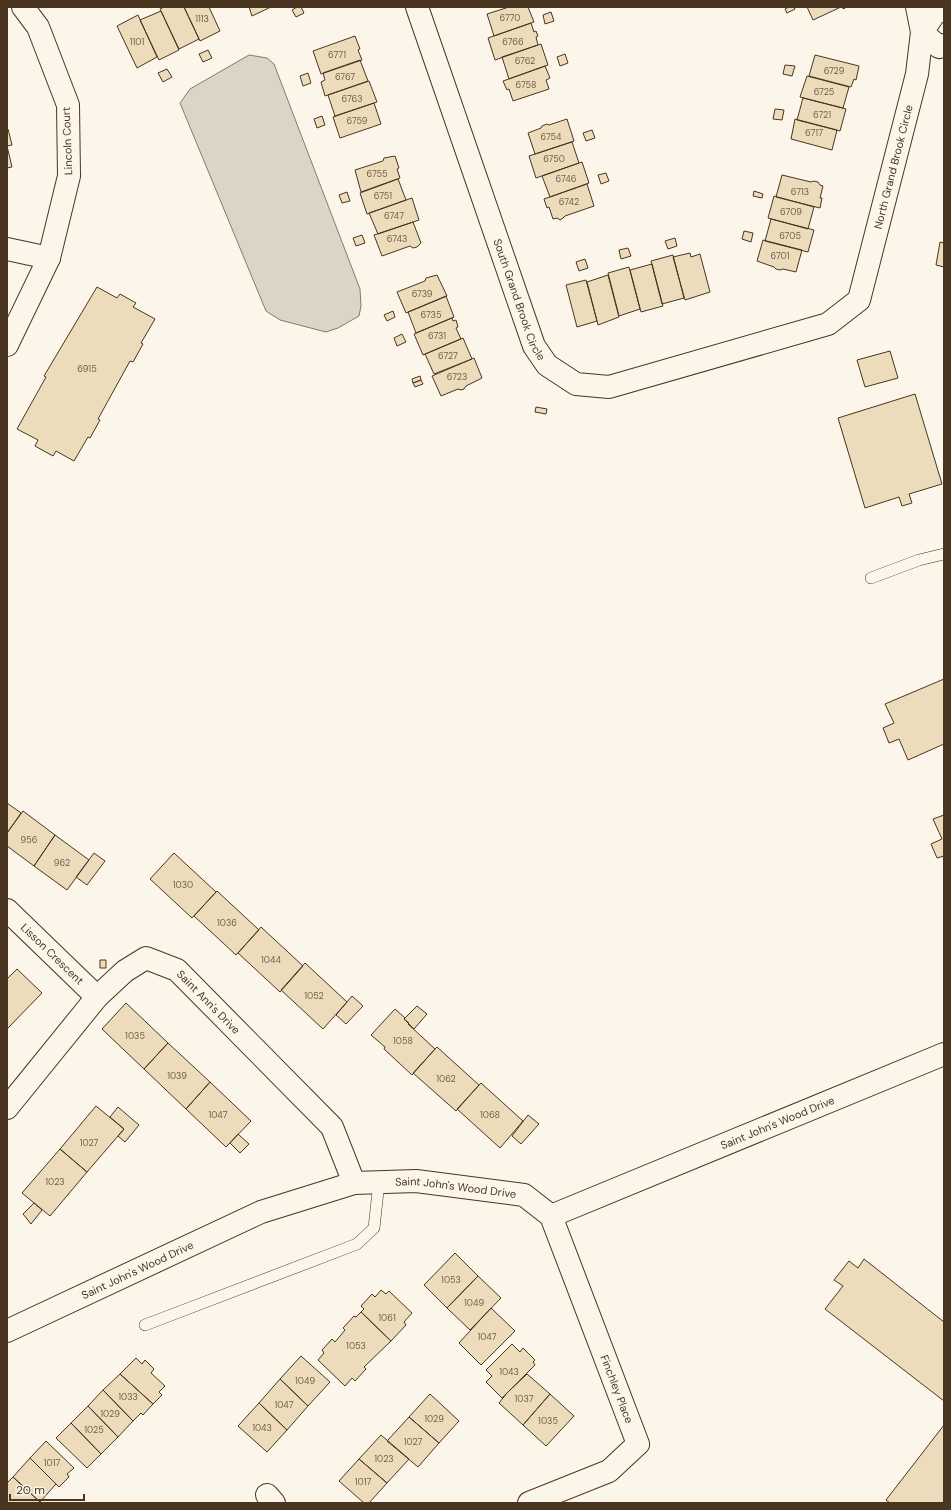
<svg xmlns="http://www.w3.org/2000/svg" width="951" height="1510" font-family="'DM Sans',sans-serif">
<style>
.water{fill:#dcd4c6;stroke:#887966}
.building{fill:#ecdcbc;stroke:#4a3520}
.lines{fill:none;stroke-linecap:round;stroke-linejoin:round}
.service-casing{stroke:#4a3520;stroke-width:12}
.minor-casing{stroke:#4a3520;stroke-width:24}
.service{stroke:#fbf6e9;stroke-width:11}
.minor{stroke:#fbf6e9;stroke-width:22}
.labels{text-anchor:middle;stroke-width:3;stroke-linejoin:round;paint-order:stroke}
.number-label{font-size:9px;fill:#725f47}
.street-label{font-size:11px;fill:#4a3520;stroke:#fbf6e9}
</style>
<rect width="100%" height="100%" fill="#fbf6e9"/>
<path class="water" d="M249 55 267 58 274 64 360 289 361 306 359 316 338 328 326 332 280 320 266 311 180 103 190 89Z"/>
<path class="building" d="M164 7H184L199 39 179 49 160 9Z
M184 7H209L220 31 200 41Z
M249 7H271L252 16Z
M297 7H301L304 13 296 17 292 10Z
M509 7H528L534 22 494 36 487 14Z
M789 7H794L795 9 787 13 785 9Z
M807 7H846L844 9 841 7 813 20Z
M161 11 179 50 159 60 140 20Z
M551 12 554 21 545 24 543 15Z
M138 15 157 57 137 68 117 26Z
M531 23 534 32 536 31 538 36 536 37 538 45 495 60 488 38Z
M355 36 360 49 358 50 362 60 321 74 313 51Z
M541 44 548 65 509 79 502 57Z
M208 50 212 58 203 62 199 54Z
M565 54 568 63 560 66 557 57Z
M815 55 859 66 856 80 854 79 851 87 809 76Z
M360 60 368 81 325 96 321 82 325 80 323 73Z
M785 65 795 66 792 76 783 74Z
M545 66 550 78 546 80 549 89 513 101 509 89 507 90 503 81Z
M167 69 172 77 163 82 158 73Z
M308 73 311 83 303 86 300 76Z
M807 76 849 87 843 108 800 97Z
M369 81 377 102 335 116 328 95Z
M803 98 846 109 840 131 797 120Z
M374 103 381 124 340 138 333 117Z
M775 109 784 110 782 120 773 119Z
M322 116 325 125 317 128 314 119Z
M567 119 574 141 535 154 528 133 541 128 542 126 547 124 549 125Z
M795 119 837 130 832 150 791 139Z
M7 129H8L12 145 7 146 12 167 7 168Z
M592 130 595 138 586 141 583 133Z
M572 142 579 163 536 178 529 156Z
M395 156 399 168 397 169 400 178 361 192 355 170 383 161 384 158Z
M582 162 589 183 550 197 542 176Z
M606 173 609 181 601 184 598 175Z
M782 175 811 182 814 181 818 182 820 185 823 186 820 198H822L820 208 776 197Z
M398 179 406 200 367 214 360 193Z
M587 184 594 206 565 216 563 218 560 220 557 218 553 219 549 207 547 208 544 199Z
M754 191 763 194 762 198 753 196Z
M347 192 350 201 342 203 339 195Z
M774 196 814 207 808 229 768 218Z
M412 198 419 220 378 234 369 213Z
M771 219 814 230 808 252 765 241Z
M413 222 421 243 417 247 413 248 410 246 382 256 374 235Z
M744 231 753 233 751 242 742 239Z
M362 235 365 243 356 246 353 238Z
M675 238 677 246 668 249 665 241Z
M763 240 802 250 796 272 783 269 780 270 776 269 774 267 757 261Z
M940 242 944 243V267L936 265Z
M628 248 631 256 621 259 619 250Z
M690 253 691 257 700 254 710 292 685 300 673 257Z
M673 255 684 298 662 304 651 261Z
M585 259 588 268 579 271 576 262Z
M652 264 663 306 641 312 630 270Z
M629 267 640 309 619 316 608 273Z
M437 275 447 296 406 313 397 292 425 281 426 278Z
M608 275 619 317 598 325 587 282Z
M586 280 597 321 577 327 566 285Z
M97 287 117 298 120 294 136 303 133 307 155 319 141 343 143 344 133 362 130 361 98 419 100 420 90 438 88 437 74 461 56 451 53 456 35 446 38 440 17 429 46 377 44 376Z
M446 296 454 317 416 333 408 312Z
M393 311 395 317 387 321 384 315Z
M452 318 453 321 456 320 458 327 456 328 461 339 423 355 414 334Z
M402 334 406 342 397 346 394 338Z
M463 338 472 359 434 374 425 354Z
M890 351 898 378 865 387 857 360Z
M474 358 482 378 466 386 464 389 461 390 458 389 441 396 432 376Z
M420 376 421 380 413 383 412 379Z
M421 380 423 384 415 387 413 383Z
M915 394 942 484 909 494 912 503 902 506 899 497 865 508 838 418Z
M536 407 547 409 546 414 535 412Z
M944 679V744L908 760 899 739 889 743 883 728 894 723 885 704Z
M7 803 21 813 7 833Z
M23 811 55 835 34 866 7 846V833Z
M944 815V856L937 858 931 844 942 839 933 819Z
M55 835 89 860 67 890 34 866Z
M94 853 105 861 87 885 76 877Z
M174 853 216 892 192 918 150 879Z
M217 891 259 930 236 955 194 916Z
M261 927 303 966 280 992 238 953Z
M100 960H106V968H100Z
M305 963 347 1002 323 1029 281 990Z
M17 969 42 993 7 1029V979Z
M352 996 363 1006 346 1024 336 1015Z
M126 1003 168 1043 144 1069 102 1029Z
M417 1006 427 1014 414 1029 404 1019Z
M395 1009 405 1018 404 1019 409 1023 408 1024 435 1049 412 1075 384 1049 385 1047 371 1035Z
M168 1043 210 1082 186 1109 144 1069Z
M437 1047 479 1085 456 1111 413 1073Z
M210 1082 251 1121 226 1147 186 1109Z
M481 1083 523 1121 500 1148 457 1109Z
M96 1106 124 1129 87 1172 60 1149Z
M118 1107 139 1125 125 1142 118 1136 124 1129 110 1117Z
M528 1115 539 1124 521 1144 512 1136Z
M238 1134 249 1144 240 1153 230 1143Z
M60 1149 87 1172 50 1216 22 1193Z
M34 1203 42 1210 31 1224 23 1214Z
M455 1253 478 1276 447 1308 424 1285Z
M864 1259 944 1322V1401L825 1309 843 1286 834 1280 849 1261 858 1268Z
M478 1276 501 1298 470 1330 447 1308Z
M381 1290 386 1294 389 1291 412 1313 404 1322 406 1325 391 1341 361 1312 364 1309 361 1306 372 1294 375 1297Z
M491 1308 515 1331 481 1365 459 1343Z
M361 1312 391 1341 364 1367 366 1369 355 1381 352 1378 345 1386 318 1360 324 1353 322 1350 332 1339 335 1342 345 1330 343 1328 354 1316 356 1317Z
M512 1344 520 1352 523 1348 535 1360 533 1362 535 1365 502 1398 486 1382 492 1376 486 1370Z
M301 1356 330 1382 308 1406 280 1379Z
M136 1358 142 1364 145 1360 154 1369 151 1373 165 1386 159 1392 162 1395 153 1404 120 1374Z
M120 1374 153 1404 143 1415 141 1413 133 1421 103 1390Z
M527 1374 550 1394 523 1425 499 1403 507 1393Z
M280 1379 308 1406 287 1430 259 1403Z
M103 1390 133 1421 118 1437 88 1406Z
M430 1394 459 1421 439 1443 409 1417Z
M550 1394 574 1416 546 1446 523 1425Z
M259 1403 287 1430 267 1452 238 1426Z
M88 1406 118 1437 101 1454 71 1423Z
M409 1417 439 1443 418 1467 387 1441Z
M71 1423 101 1454 87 1468 56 1438Z
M944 1425V1503H890L886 1500Z
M381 1435 409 1459 387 1483 359 1459Z
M46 1441 74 1468 67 1474 69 1477 59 1487 30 1458Z
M30 1458 56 1484 40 1502 13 1477Z
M359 1459 387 1483 369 1503H364L339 1481Z
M13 1477 40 1502 39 1503H7V1483Z"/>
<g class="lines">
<defs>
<path id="service" d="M871 578 919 560 944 554
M145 1325 357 1244 374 1228 379 1182"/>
<g id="minor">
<path id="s1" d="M417 7 534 346 547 365 576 384 609 387 828 324 859 300 917 74 922 32 917 7"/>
<path d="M944 10 935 13 922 32 939 47 944 45"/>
<path d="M7 249 49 258"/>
<path d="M7 345 49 258 69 176 68 105 38 27 23 7"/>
<path id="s2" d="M7 910 97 997"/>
<path id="s3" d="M7 1108 97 997 125 971 146 958 177 970 332 1127 354 1183"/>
<path id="s4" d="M7 1331 261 1212 354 1183 416 1181 524 1195 551 1216 944 1054"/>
<path d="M267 1495 274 1503"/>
<path d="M529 1503 609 1471 638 1444 551 1216"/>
</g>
</defs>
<use href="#service" class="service-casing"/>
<use href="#minor" class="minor-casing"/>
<use href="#service" class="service"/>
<use href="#minor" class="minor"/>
</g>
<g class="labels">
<g class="number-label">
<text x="510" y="21">6770</text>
<text x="202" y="22">1113</text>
<text x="137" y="45">1101</text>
<text x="513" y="45">6766</text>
<text x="337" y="58">6771</text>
<text x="525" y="64">6762</text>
<text x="834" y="74">6729</text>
<text x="345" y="80">6767</text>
<text x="526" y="88">6758</text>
<text x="824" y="95">6725</text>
<text x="352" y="102">6763</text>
<text x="822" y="118">6721</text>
<text x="357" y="124">6759</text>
<text x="814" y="136">6717</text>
<text x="551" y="140">6754</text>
<text x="554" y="162">6750</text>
<text x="377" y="177">6755</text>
<text x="566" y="182">6746</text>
<text x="800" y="195">6713</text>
<text x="383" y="199">6751</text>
<text x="569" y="205">6742</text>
<text x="791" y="215">6709</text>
<text x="394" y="219">6747</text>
<text x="790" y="239">6705</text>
<text x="397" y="242">6743</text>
<text x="780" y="259">6701</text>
<text x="422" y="297">6739</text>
<text x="431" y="318">6735</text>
<text x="437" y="339">6731</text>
<text x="448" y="359">6727</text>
<text x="87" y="372">6915</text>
<text x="457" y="380">6723</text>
<text x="29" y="843">956</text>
<text x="62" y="866">962</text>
<text x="183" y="888">1030</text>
<text x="227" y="926">1036</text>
<text x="271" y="963">1044</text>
<text x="314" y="999">1052</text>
<text x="135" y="1039">1035</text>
<text x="403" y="1044">1058</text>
<text x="177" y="1079">1039</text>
<text x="446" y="1082">1062</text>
<text x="218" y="1118">1047</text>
<text x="490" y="1118">1068</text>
<text x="89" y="1146">1027</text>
<text x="55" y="1185">1023</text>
<text x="451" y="1283">1053</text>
<text x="474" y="1306">1049</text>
<text x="387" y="1321">1061</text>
<text x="487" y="1340">1047</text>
<text x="356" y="1349">1053</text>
<text x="509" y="1375">1043</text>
<text x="305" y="1384">1049</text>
<text x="128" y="1400">1033</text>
<text x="524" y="1402">1037</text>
<text x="284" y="1408">1047</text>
<text x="110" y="1417">1029</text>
<text x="434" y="1422">1029</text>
<text x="548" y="1424">1035</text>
<text x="262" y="1431">1043</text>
<text x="94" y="1433">1025</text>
<text x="413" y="1445">1027</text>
<text x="384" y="1462">1023</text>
<text x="52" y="1466">1017</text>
<text x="363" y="1485">1017</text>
</g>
<g class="street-label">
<text transform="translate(67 141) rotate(-92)" y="4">Lincoln Court</text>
<text dy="4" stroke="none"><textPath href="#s1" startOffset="854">North Grand Brook Circle</textPath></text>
<text dy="4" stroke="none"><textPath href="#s1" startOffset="310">South Grand Brook Circle</textPath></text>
<text dy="4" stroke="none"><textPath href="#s2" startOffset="63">Lisson Crescent</textPath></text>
<text dy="4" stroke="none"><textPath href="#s3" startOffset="284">Saint Ann's Drive</textPath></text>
<text dy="4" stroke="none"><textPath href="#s4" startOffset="828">Saint John's Wood Drive</textPath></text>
<text dy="4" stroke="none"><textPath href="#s4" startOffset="480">Saint John's Wood Drive</textPath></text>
<text dy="4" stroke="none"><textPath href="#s4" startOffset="144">Saint John's Wood Drive</textPath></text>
<text transform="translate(617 1389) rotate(69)" y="4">Finchley Place</text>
</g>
</g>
<rect width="951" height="1510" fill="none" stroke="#4a3520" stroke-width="16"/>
<path d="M10 1494v6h74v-6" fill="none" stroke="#4a3520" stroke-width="2"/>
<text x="16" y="1494" font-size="12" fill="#4a3520" stroke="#fbf6e9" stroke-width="3" paint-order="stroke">20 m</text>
</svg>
